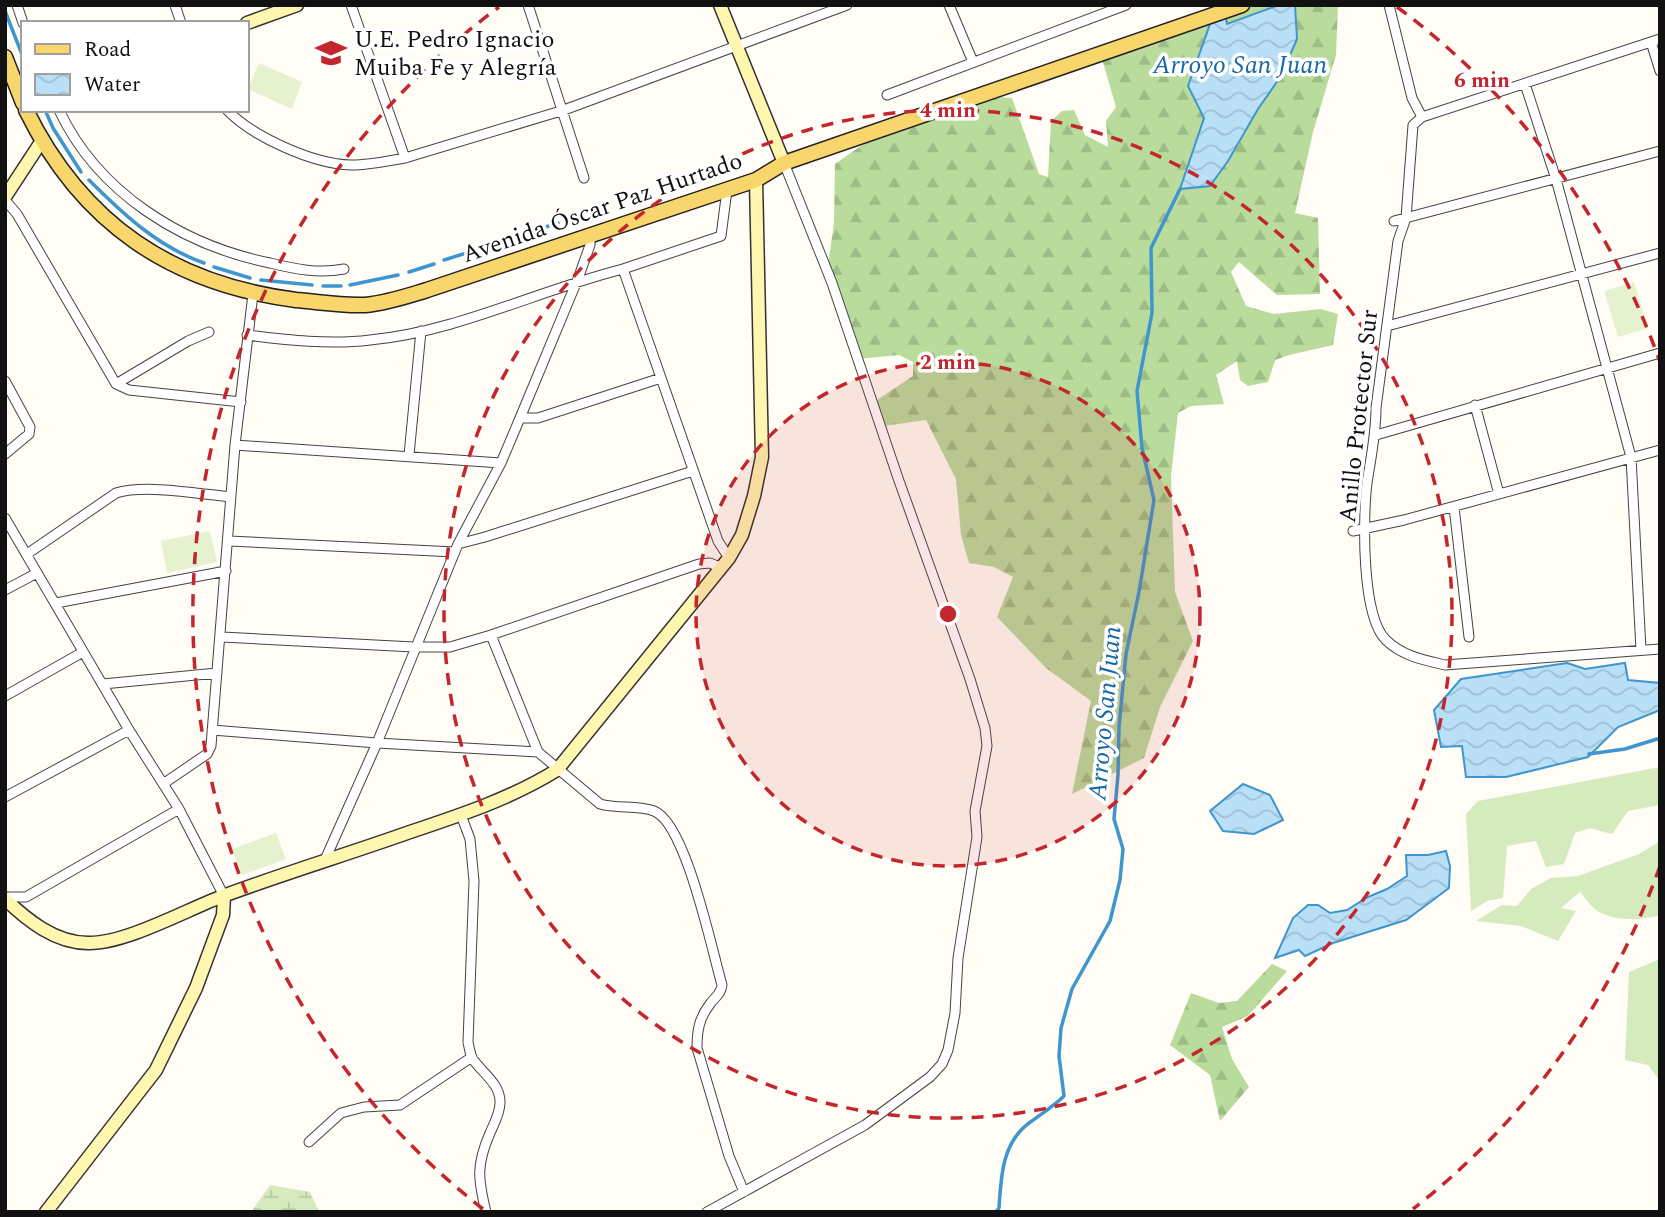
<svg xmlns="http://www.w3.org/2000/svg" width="1665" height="1217" font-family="Spectral,serif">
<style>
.grass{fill:#d5ebbd}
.forest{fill:url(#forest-firs)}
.wetland{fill:url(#wetland-marsh)}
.pitch{fill:#e6f2cf}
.water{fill:url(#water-waves);stroke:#3f96cf;stroke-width:2}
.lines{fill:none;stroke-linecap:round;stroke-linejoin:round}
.stream{stroke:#3f96cf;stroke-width:3.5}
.street-casing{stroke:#444;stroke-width:11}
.secondary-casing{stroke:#333;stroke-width:15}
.primary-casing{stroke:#222;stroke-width:17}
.street{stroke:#fff;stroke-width:9}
.secondary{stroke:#fff6b0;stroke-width:12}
.primary{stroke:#f9d66b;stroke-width:14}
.ring{fill:none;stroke:#c4262e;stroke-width:3.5;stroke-dasharray:12 9}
.labels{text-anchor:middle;stroke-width:7;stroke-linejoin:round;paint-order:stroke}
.poi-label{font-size:24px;fill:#111;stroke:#fff;text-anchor:start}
.street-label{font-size:24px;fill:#111;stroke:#fff}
.water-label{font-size:26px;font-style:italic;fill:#1768a6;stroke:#fff}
.centre{fill:#c4262e;stroke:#fff;stroke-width:3.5}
.ring-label{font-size:21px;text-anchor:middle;font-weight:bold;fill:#c4262e;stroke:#fff;stroke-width:7;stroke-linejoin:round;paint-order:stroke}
</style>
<defs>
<pattern id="forest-firs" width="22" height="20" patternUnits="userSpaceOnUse" patternTransform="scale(1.75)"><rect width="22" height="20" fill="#b9dc9c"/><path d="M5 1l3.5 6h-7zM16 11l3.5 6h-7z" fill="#9ebc85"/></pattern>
<pattern id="wetland-marsh" width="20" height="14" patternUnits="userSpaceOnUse" patternTransform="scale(1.75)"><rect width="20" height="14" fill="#d5ebbd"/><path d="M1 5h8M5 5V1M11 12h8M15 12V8" fill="none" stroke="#b6c8a1"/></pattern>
<pattern id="water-waves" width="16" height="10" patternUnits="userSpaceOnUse" patternTransform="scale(1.75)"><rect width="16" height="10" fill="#b9e0f7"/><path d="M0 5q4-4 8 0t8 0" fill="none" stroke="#9ebfd3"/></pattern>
</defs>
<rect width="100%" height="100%" fill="#fffdf5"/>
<path class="grass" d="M1660 767V805L1628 811 1612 834 1590 828 1575 833 1564 864 1546 867 1536 841 1507 846 1503 898 1487 901 1471 911 1466 814 1478 801Z
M1660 841V915C1641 921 1617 921 1599 912 1592 908 1585 898 1580 892L1561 908 1576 911 1558 941 1521 926 1476 921 1502 905 1517 906 1531 889 1551 878 1578 876 1639 854Z
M1660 959V1081L1648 1065 1625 1060 1629 972Z"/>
<path class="forest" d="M1256 5H1338L1336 55 1313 132 1295 213 1318 218 1320 294 1277 295 1239 262 1231 272 1246 306 1274 314 1321 309 1338 314 1333 345 1289 355 1275 360 1268 382 1248 386 1240 380 1237 361 1216 375 1224 404 1191 406 1178 413 1171 476 1175 592 1193 641 1160 707 1144 758 1072 794 1091 701 1046 668 997 617 1013 577 994 567 969 563 961 535 956 479 926 420 884 426 877 400 913 376V362L899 355 858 359 842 326 827 272 834 223 835 164 875 136 958 106 997 97 1012 98 1039 174 1048 177 1051 121 1062 111 1074 110 1085 135 1108 147 1106 121 1116 107 1102 59 1129 52Z
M1272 964 1287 971 1248 1016 1222 1027 1232 1059 1249 1087 1220 1121 1210 1075 1170 1045 1191 993 1219 1003 1237 1001Z"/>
<path class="wetland" d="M270 1185 310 1192 319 1212H251Z"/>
<path class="pitch" d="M259 63 302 82 292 109 248 89Z
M1634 282 1648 328 1618 337 1604 291Z
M210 531 217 562 167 573 161 541Z
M276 833 286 859 242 875 232 849Z"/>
<path class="water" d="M1210 5H1224L1227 24 1279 5H1295L1297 39 1281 76 1258 109 1228 161 1210 186 1180 189 1204 118 1188 86 1210 24Z
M1567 663 1585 669 1625 663 1628 680 1660 683V710L1618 727 1588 757 1506 777H1466L1462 746 1441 747 1434 710 1461 679Z
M1243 784 1270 795 1283 820 1254 834 1223 831 1210 811Z
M1446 851 1450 866 1449 888 1406 920 1333 943 1305 956 1299 950 1275 958 1293 918 1308 905H1318L1330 913 1347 910 1368 897 1387 889 1407 876 1406 855H1428Z"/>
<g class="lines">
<path class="stream" d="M5 11 23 57
M45 110 53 128 81 172
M89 180C123 214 158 247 204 263
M487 246 558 223
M444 260 476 250
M214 267 250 278
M409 272 434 264
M261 280 312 285
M350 285 398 275
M323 286H341
M1589 754 1625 749 1657 739 1660 740
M996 1212 999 1208C1001 1177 1002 1143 1029 1123 1041 1114 1053 1107 1064 1096L1059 1056 1061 1028 1072 989 1110 921 1120 880 1123 849 1114 819 1118 775 1119 727 1126 654 1139 592 1154 500 1142 448 1137 391 1152 313 1151 248 1180 189"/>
<defs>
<path id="street" d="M17 5 23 23
M175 5 181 23
M351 5 405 158
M528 5 584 178
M949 5 973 62
M1389 5 1412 98 1422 117 1413 125 1406 218 1398 241 1376 408C1376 434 1371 457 1367 483 1363 516 1361 616 1386 640 1402 656 1424 660 1445 665L1660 649
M1651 42 1660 71
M1525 84 1556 179 1631 457 1641 650
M887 95 1126 5
M59 110C98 193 182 245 270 263 295 269 318 274 344 269
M227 110C253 137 313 164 351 165 369 165 388 161 405 158L564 110 847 5
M1422 117 1660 39
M5 200 17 214 116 384 129 390 241 402
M1394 221 1660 151
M623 269 721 236 727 190
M1387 326 1660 253
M247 335C287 340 330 345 370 340 456 332 539 290 623 269L718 541 729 558
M5 381 30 427 29 434 5 454
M116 384 188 341 209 332
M1475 405 1499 494
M520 418H538L661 378
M1376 435 1660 353
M235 445 501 463
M409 455 421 331
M1454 507 1469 637
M5 518 129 730 179 809 224 896
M1353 531 1404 520 1660 450
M229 541 455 552
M458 544 485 537 693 471
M27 554 116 493C145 484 200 494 231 497
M5 590 37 573
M56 603 226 571
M222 637 414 647H450L491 635 699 564 710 563 722 568
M103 684 217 673
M5 696 83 652
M212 730 377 743 538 752 491 635
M538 752 600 804C617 809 638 805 654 811 686 823 712 951 722 985 721 994 715 997 710 1004 699 1018 697 1031 697 1048L729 1156 744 1192
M163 784 207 754 211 746 235 445 253 294
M5 797 129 730
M461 815 470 839 474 881 468 1042C469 1047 470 1053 472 1058 481 1072 501 1084 500 1103 500 1113 494 1124 490 1133 476 1165 478 1179 486 1212
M324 862 377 743 458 544 501 463 520 418 579 276 590 245V236
M5 897H26L179 809
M309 1142 341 1113 364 1107 400 1105 472 1057
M707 1212 865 1125 930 1077 942 1064 948 1050 955 1013 958 958 977 837 975 811 987 746 985 728 970 679 898 478 832 283 784 163"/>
<path id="secondary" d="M720 5 784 163
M247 23 297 5
M5 197 41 142
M5 899C27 920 55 943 88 943 125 944 186 910 223 896 285 873 348 854 410 832 461 815 512 798 557 770L729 558 742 535 754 496 762 457 756 180
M46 1212 156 1070 196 988 223 915 224 896"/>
<path id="primary" d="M5 57 23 103
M26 110C82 224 172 284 296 300 319 302 342 306 365 305 387 303 407 296 427 290L756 180 784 163 1242 5"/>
</defs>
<use href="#street" class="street-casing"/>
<use href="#secondary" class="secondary-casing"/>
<use href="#primary" class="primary-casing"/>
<use href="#street" class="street"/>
<use href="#secondary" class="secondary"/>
<use href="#primary" class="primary"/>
</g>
<circle cx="948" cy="614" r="252" fill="#c4262e" fill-opacity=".12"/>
<g class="ring">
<circle cx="948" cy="614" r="252"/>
<circle cx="948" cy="614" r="504"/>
<path d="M1660 866A755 755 0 0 1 1413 1209M483 1209A755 755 0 0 1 499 7M1397 7A755 755 0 0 1 1660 362"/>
</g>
<defs>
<symbol id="school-bare" viewBox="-9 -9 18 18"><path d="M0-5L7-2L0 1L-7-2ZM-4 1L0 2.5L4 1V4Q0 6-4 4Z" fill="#c4262e" stroke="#fff" stroke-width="2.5" paint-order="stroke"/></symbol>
</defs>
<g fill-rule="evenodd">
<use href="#school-bare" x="309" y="31" width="44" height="44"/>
</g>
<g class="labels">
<g class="poi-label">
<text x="354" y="47">U.E. Pedro Ignacio<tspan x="354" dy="28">Muiba Fe y Alegría</tspan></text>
</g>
<g class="street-label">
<text transform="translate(602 207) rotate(-19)" y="8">Avenida Óscar Paz Hurtado</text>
<text transform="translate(1358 416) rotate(-84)" y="8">Anillo Protector Sur</text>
</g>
<g class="water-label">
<text x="1240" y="73">Arroyo San Juan</text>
<text transform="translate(1104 713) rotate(-85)" y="9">Arroyo San Juan</text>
</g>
</g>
<circle cx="948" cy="614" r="10" class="centre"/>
<g class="ring-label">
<text x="1482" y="87">6 min</text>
<text x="948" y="117">4 min</text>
<text x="948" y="369">2 min</text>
</g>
<rect width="1665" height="1217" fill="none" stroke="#111111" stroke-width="14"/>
<rect x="21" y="21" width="228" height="91" fill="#ffffff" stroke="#a0a0a0" stroke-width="2"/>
<rect x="35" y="44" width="35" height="10" fill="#f9d66b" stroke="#a0a0a0" stroke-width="2"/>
<text x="84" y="56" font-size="21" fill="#111111">Road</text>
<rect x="35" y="74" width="35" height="21" fill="url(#water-waves)" stroke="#a0a0a0" stroke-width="2"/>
<text x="84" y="91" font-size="21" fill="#111111">Water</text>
</svg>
